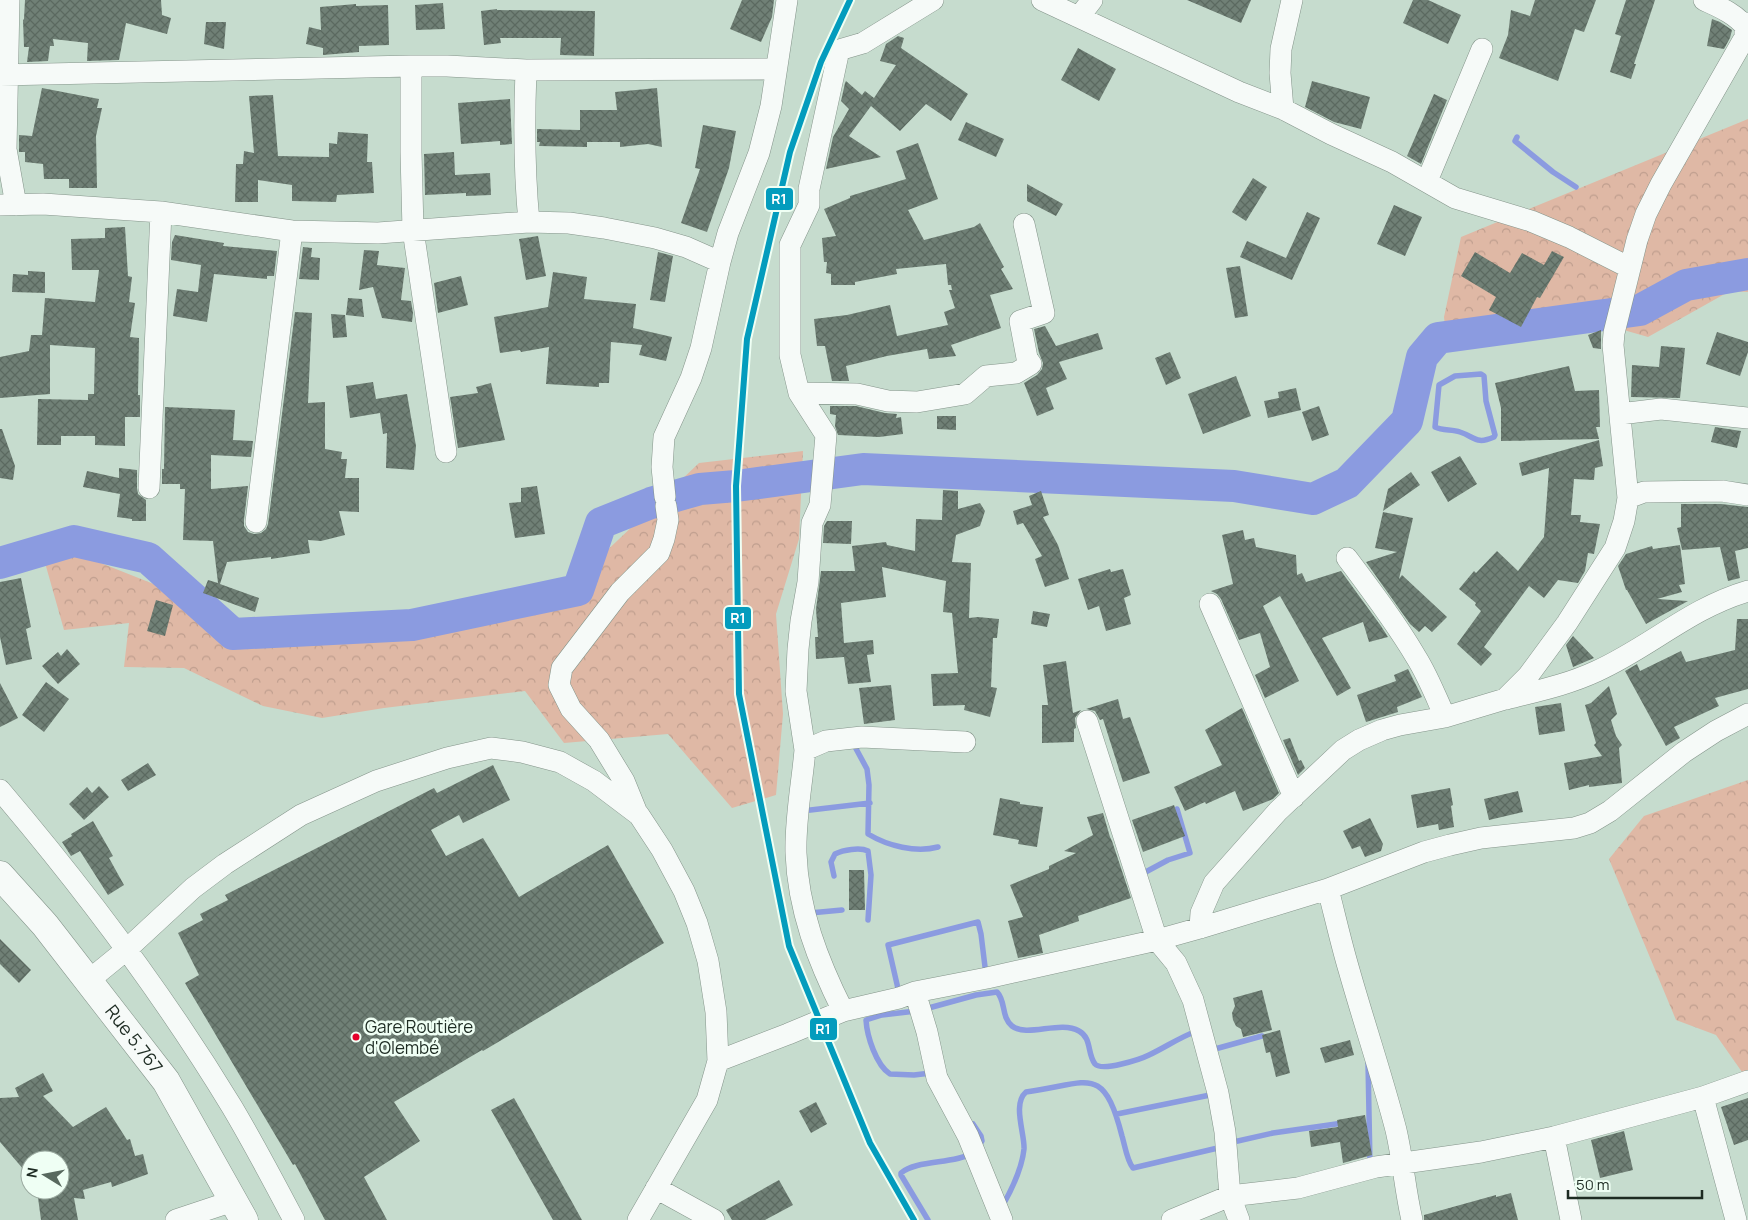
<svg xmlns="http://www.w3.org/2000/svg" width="1748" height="1220" font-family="Manrope,sans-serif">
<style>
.forest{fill:url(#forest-crowns)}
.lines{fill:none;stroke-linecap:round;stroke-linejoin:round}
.stream{stroke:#8b9be0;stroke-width:5.5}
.river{stroke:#8b9be0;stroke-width:32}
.building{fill:url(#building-cross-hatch)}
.minor-casing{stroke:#84948a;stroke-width:22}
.highway-casing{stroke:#84948a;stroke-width:29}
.minor{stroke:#f6faf8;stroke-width:21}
.highway{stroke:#f6faf8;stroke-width:28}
.rail-1-casing{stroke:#effff4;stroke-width:10}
.rail-1{stroke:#039cbd;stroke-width:6}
.bus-dot{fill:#e4002b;stroke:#effff4;stroke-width:2}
.labels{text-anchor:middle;stroke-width:5;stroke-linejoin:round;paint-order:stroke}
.bus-label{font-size:17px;fill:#1d2b22;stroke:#effff4;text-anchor:start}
.street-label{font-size:18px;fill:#1d2b22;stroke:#effff4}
.line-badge{stroke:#effff4;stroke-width:2}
.badge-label{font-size:14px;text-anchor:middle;font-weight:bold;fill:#fff}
</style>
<defs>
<pattern id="forest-crowns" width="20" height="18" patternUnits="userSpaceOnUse" patternTransform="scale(1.25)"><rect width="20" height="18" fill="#dfb8a5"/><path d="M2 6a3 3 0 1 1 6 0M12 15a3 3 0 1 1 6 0" fill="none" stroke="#bf9e8e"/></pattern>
<pattern id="building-cross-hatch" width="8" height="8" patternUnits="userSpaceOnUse" patternTransform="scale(1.25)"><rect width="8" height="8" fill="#708076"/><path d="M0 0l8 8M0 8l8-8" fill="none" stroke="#5b6960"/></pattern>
</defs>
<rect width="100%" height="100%" fill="#c6dcce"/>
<path class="forest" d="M1748 119V292L1730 291 1648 337 1589 320 1538 335 1447 346 1444 317 1461 237Z
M803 451 799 539 776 614 783 714 776 795 732 808 668 734 564 743 525 691 384 708 322 718 263 706 184 668 124 667 129 623 64 630 38 538 289 638 577 579 699 463Z
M1748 780V1070L1742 1072 1716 1035 1676 1020 1609 859 1644 816Z"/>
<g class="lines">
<path class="stream" d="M1517 137 1515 141 1553 172 1576 187
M1481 374 1484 376 1486 401 1495 435 1494 437C1476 445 1475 437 1460 432 1452 429 1443 431 1435 427L1439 385 1455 376Z
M854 745 867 769 869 785 868 834C888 846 916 853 938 847
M802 811 870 803
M1140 875 1168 860 1190 853 1177 809
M834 876 831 862 835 854C843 850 860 847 868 851L871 875 868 920
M810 913 842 910
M899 993 888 945 978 922 981 934 986 975
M925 1009 976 995 997 992C1006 1001 1001 1017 1012 1026 1027 1038 1060 1020 1079 1031 1092 1038 1087 1054 1095 1064 1102 1072 1141 1059 1149 1055 1166 1047 1180 1037 1197 1031
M916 1011 882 1015 866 1020C867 1036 876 1065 890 1074L914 1075 931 1073
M1215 1049 1262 1036
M1368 1062 1370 1165
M1117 1114 1215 1094
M973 1124 981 1136 982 1141 978 1148
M1229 1143 1273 1133 1343 1123
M1003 1205C1012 1189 1022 1168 1024 1149 1025 1134 1012 1104 1026 1092 1088 1084 1103 1062 1122 1136 1125 1146 1127 1161 1133 1168L1222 1147
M928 1220 901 1175V1173C916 1160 952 1164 971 1154"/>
<path class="river" d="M0 563 74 541 148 558 233 634 412 625 578 590 601 523 651 503 700 489 736 486 863 469 1234 486 1313 499 1347 483 1407 421 1422 357 1438 338 1640 310 1686 285 1748 274"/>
</g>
<path class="building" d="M25 0H161L162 15 171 18 167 34 126 23 119 60 87 61 88 43 53 39 54 46H50L48 61 27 62 29 47H24L23 20 24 19Z
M742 0H774L772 17 761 42 730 29Z
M1187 0H1251L1241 23Z
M1413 0H1428L1461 15 1448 44 1403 23Z
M1535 0H1596L1584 32 1575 29 1558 81 1499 58 1508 35 1511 10 1530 16Z
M1626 0H1655L1634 64H1636L1631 79 1610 72 1621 36 1615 34Z
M443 3 445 29 416 30 415 5Z
M356 4V6L388 5 389 45 359 46V52L323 55V48L306 44 309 27 321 30 320 7Z
M497 9V10L595 11 594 56 560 55 561 38H500L501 43 484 45 481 11Z
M1712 19 1720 22 1732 30 1730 38 1724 49 1707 46Z
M206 22H226L224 49 204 44Z
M898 36 904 38 901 48 968 94 951 121 926 104 900 131 871 106 849 136 881 157 826 169 833 137 849 109 841 101 845 83 846 81 862 95 865 91 874 98 896 65 880 61 886 44Z
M1078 48 1116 69 1099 101 1061 80Z
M1312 81 1370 97 1361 129 1334 122 1305 107Z
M42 88 99 99 97 108H102L96 136 97 188H69V179H44L43 164 25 162V152H19V135L32 136Z
M657 88 662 147 648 144 620 147V142H587V147L539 146 540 142H537V129L580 130V110H617L615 92Z
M1434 94 1447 100 1421 164 1407 156Z
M273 95 278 156 329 157V143L337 144 338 132 368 134 367 162H372L374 193 337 195 336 202 292 201V185L258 180V202H235L236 164H243L244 151 254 153 249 96Z
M510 99 512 144 500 145V141L461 144 458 103Z
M966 122 1004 139 996 157 958 140Z
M703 125 736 131 729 168 707 232 681 223 700 169 695 168Z
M918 143 938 199 908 210 924 240 974 227 980 223 1004 267 1001 269 1013 289 990 295 1001 328 951 345 956 356 929 359 927 349 887 356 846 366 849 381H832L825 346H817L814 319 847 315 890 305 897 336 948 325 944 312 955 308 949 290H952L951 285H948L946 264 896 269 897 274 855 282V285H831V274L826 273 827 262H824L822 238 836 236 824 209 850 198V196L906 179 896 151Z
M454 152 455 175 490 173 491 195 466 196V193L425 195 424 154Z
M1253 178 1267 187 1246 221 1232 212Z
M1027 184 1063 204 1056 216 1027 201Z
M1394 205 1422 217 1405 256 1377 244Z
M1307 212 1320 218 1292 280 1240 257 1247 241 1286 258Z
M125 227 128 276 132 277 129 302 135 303 130 337 139 338 138 395H140V417H125V446L95 445V436H61V445H37L38 399 88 400V394H94L95 348 50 345V394L0 398V357L29 351 31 335H42L45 298 95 302 99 270H72L71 239 105 238V228Z
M175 235 224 243 223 246 277 251 274 276H267V279L214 274 207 322 173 316 177 289 198 292 201 265 171 260 172 242Z
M538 236 546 276 526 280 519 239Z
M303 247 312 248 311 257 320 258 319 280 299 279Z
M364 250 379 251 377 265 405 268 401 300 411 301 413 313 412 322 382 318 373 287 359 290Z
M1552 251 1564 257 1540 298 1537 297 1521 327 1489 310 1496 297 1461 276 1475 252 1510 273 1522 253 1544 265Z
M658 252 673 256 665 302 650 300Z
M1240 266 1248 316 1235 318 1226 268Z
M28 271 45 272V293L12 292 13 274 28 275Z
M553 272 587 277 584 299 636 304 633 328 672 337 666 361 639 355 642 345 611 342 609 383H599V387L546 384 549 347 521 352 520 350 500 353 494 317 548 307Z
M461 276 468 305 438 313 434 283Z
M348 298 362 299 364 317 346 315Z
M295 312 312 313 308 403 325 402V449L342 452 341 459H347L345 478H359V512L339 511 345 535 321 541 308 540 310 553 271 559V557L227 562 220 584 259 598 255 612 203 593 208 580 218 583 213 541 183 540 185 489H180V484H162V469H164L165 407 235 410 233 440 253 441 251 457 211 455V489L248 486 244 520V526L248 532 254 534 261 533 266 529 268 524Z
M331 314 345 315 347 337 333 338Z
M1045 326 1056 346 1098 333 1103 349 1059 362 1067 379 1046 388 1054 409 1037 416 1024 383 1037 375 1042 369 1043 363 1039 353 1034 329Z
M1601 330V349L1593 348 1588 335Z
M1717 332 1748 342V352L1740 376 1706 364Z
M1661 346 1685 348 1680 398 1631 397 1632 365 1659 367Z
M1170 352 1181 378 1166 385 1155 358Z
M1569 366 1575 391 1599 390 1600 427H1596L1599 439 1501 441V408L1495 383Z
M1236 376 1251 416 1203 434 1188 394Z
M373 382 376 399 407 394 416 446 414 470 386 468 387 433 383 434 380 413 350 418 346 386Z
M491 383 505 440 458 448 450 397 478 393 476 387Z
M1296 388 1301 410 1268 418 1264 401 1279 398 1278 392Z
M830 406H856L885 413 897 414 896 418 901 417 903 434 879 437 838 435 835 426 836 415 830 414Z
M1319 406 1329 435 1312 441 1302 412Z
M937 416H956V430L937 429Z
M1715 427 1741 431 1737 448 1711 442Z
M0 429H2L15 466 13 480 0 478Z
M1599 440 1603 466 1595 468 1594 480 1574 479 1571 515H1581L1580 522 1600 524 1594 554 1588 553 1585 571 1578 583 1558 580 1544 598 1529 586 1484 647 1492 654 1481 666 1457 644 1481 611 1475 605 1476 603 1459 589 1474 571 1476 573 1497 551 1518 571 1544 537 1549 468 1522 476 1519 463Z
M1460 456 1477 484 1448 502 1431 472Z
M119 468 137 470V488L138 494 146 500V521H132V519L117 517 120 494 83 487 87 471 119 478Z
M1411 472 1420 485 1383 511 1388 489Z
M537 486 545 534 515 538 509 503 521 502V488Z
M943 490 958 491V509L980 503 985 511 980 526 956 535 952 562 971 563 969 618 978 617 999 619 997 638H993L991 687 997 688 990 717 964 710 965 705 933 706 931 674 958 673 952 613 943 612 946 581 882 567 886 597 841 603 844 643 873 640 874 654 867 655 871 682 848 684 844 657 816 659 815 637H818L816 609 821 571H855L852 546 886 542 887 545 915 551 916 519 942 520Z
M1041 491 1049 515 1043 517 1058 545 1069 579 1045 587 1035 559 1042 556 1023 523 1017 525 1013 511 1032 505 1029 496Z
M1681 504H1721L1748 507V548L1735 551 1740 578 1728 581 1720 547 1682 550 1677 528 1681 527Z
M1383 512 1413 518 1399 579 1402 575 1447 617 1432 632 1425 626 1419 632 1410 624 1366 562 1397 552 1375 548Z
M827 521H852L851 544 823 543 824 526Z
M1243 530 1245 540 1254 538 1256 547 1296 555 1297 575 1302 573 1306 582 1341 571 1381 626 1388 637 1369 642 1363 622 1322 638 1351 688 1337 696 1280 596 1263 606 1299 681 1265 698 1255 675 1270 667 1260 633 1239 640 1221 599 1217 594 1211 591 1233 584 1222 535Z
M1680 545 1685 584 1679 585 1682 592 1657 599 1688 601 1646 624 1627 590H1626L1618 566 1626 554 1652 546 1653 549Z
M1110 569 1111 572 1123 569 1131 595 1124 598 1131 624 1106 631 1099 606 1088 610 1078 579Z
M21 578 31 627 26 629 32 659 6 665 0 637V582Z
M156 600 173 605 165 636 147 631Z
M1033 611 1050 614 1047 627 1031 624Z
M1737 619H1748V689L1715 698 1719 706 1674 727 1680 738 1666 746 1625 671 1637 664 1640 671 1681 651 1686 662 1735 650Z
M1573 636 1594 658 1573 667 1566 645Z
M67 649 80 664 58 684 42 666 58 652 61 656Z
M1066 661 1073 713 1081 710 1075 718 1076 728 1074 729V742L1042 743V705H1048L1043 665Z
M1408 669 1422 697 1397 707 1398 712 1366 722 1357 695 1396 681 1394 675Z
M46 682 69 699 44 732 22 715Z
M0 683 18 718 0 727Z
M891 685 895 720 864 724 859 688Z
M1609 686 1617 714 1611 720 1616 736 1622 745 1619 748 1622 783 1589 787V785L1569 790 1564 763 1602 756 1594 745 1596 743 1585 705 1591 703Z
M1118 699 1123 719 1130 717 1150 773 1123 782 1103 719 1100 720 1095 711 1086 709Z
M1561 703 1565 731 1539 735 1535 707Z
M1242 708 1279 793 1273 799 1243 811 1235 791 1206 804 1205 802 1185 811 1174 787 1222 765 1205 730Z
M1290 738 1299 761 1301 760 1305 768 1298 775 1283 740Z
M148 763 156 775 128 791 121 780Z
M493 765 510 800 463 823 459 815 431 830 446 856 483 838 519 897 608 845 664 943 483 1051 482 1050 394 1102 420 1141 364 1177 387 1220H325L295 1164 293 1165 185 983 199 975 178 933 203 920 200 914 228 900 225 895 434 788 437 793Z
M99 786 109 797 84 820 69 804 87 787 92 793Z
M1450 788 1453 805 1451 806 1454 827 1439 830 1438 824 1417 828 1411 795Z
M1518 791 1523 812 1489 820 1484 799Z
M1000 798 1020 802V804L1043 807 1037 847 1018 844 1019 840 993 835Z
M1174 805 1185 836 1143 852 1132 820Z
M1103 813 1110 837 1112 841 1131 898 1078 916 1079 921 1039 935 1043 953 1018 958 1008 921 1023 917 1010 885 1049 869V866L1076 853 1064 851 1093 835 1087 817Z
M1370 818 1383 844 1381 851 1365 857 1360 846 1352 849 1343 831Z
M93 821 113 856 109 858 124 885 108 895 80 851 71 856 62 842 72 836 71 834Z
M849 870H864L865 910H849Z
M0 939 31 970 19 983 0 964Z
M1262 990 1272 1030 1243 1037 1241 1029 1236 1026 1233 1020 1232 1013 1235 1006 1233 998Z
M1280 1030 1290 1073 1276 1077 1270 1052 1266 1053 1262 1035Z
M1350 1040 1354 1055 1325 1063 1320 1048Z
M43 1073 53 1091 43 1096 73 1127 106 1107 127 1140 130 1139 135 1156 143 1154 148 1174 112 1187 111 1182 83 1190 85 1199 74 1198 78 1220H41L37 1190H60V1160H30V1177L0 1142V1098L19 1097 15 1088Z
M514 1098 582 1220H553L491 1110Z
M1748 1098V1140L1734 1145 1721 1107Z
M816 1102 827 1124 811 1133 799 1111Z
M1365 1115 1372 1155 1343 1163 1340 1142 1311 1147 1309 1131 1338 1127 1337 1120Z
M1624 1131 1633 1170 1600 1178 1591 1140Z
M779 1180 793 1205 765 1220H732L726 1210Z
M1511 1193 1518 1220H1424V1215L1496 1195V1197Z"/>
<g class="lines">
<defs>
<path id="minor" d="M9 0 6 149 16 205
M1042 0 1239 92 1283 109 1331 134 1392 162 1455 198 1531 221 1569 237 1630 268
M1704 0C1719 7 1734 13 1745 26
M1079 17 1092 0
M411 66V152L413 230 446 452
M526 70C524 121 524 171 529 222
M0 75 411 66H447L526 70 775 69
M1283 109 1280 73 1281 49 1292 0
M1427 181 1482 49
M0 205 43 204 161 212 292 231 378 233 529 222 569 223 604 228 655 238 686 247 720 262
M799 393 857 394 888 401 917 402 965 394 986 376 1016 373 1031 364 1027 358 1020 321 1044 313 1024 224
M1620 414 1661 409 1748 418
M149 488 161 212
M665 497 662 467 664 437 691 378 701 348 720 262 728 233 759 153 771 106 787 0
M1628 498 1644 492 1722 491 1748 495
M256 522 292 231
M1347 558C1371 590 1396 623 1416 657 1428 676 1436 697 1445 717
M1210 604 1294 797
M1506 699C1537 691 1567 685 1597 671 1650 647 1690 608 1748 591
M805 750 796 691 798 649 801 621 808 582 812 523 820 505 826 435 799 393 790 355V245L809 205V189L839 50 863 43 933 0
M0 790C85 890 164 995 232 1107 254 1144 274 1182 294 1220
M637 813 624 781 599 740 571 709 559 685 562 668 620 592 659 553 664 539 668 520 666 506
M1328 889 1424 852 1450 845 1481 838 1574 828 1590 823 1610 811 1684 752 1716 731 1748 714
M1200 928 1201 913 1214 883 1278 811 1343 750 1359 740 1382 730 1400 725 1445 717 1505 699 1528 676 1567 623 1615 548 1624 521 1628 498 1613 345 1614 333 1637 240 1646 214 1661 184 1745 37V26L1748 23
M88 981 126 950 193 888 225 864 301 815 376 781 447 758 491 748 522 752 560 762 594 781 639 815 662 850 684 891 697 923 708 961 716 1012 718 1061 707 1100 638 1220
M915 992 927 1032 937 1078 968 1136 1002 1220
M843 1011C818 961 798 910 796 853 795 819 802 784 805 750L826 741 862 737 965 742
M718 1061 788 1034 843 1011 899 998 915 992 987 978 1157 940 1087 721
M1703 1097 1736 1220
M1554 1137 1571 1220
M656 1188 714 1220
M176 1220 233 1201
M1172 1220 1230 1196 1239 1220
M1412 1220C1405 1190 1403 1160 1396 1130 1382 1076 1364 1023 1349 970 1341 943 1335 916 1328 889L1200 928 1157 940 1176 963 1193 1000 1218 1093 1225 1132 1230 1196 1298 1188 1376 1167 1481 1152 1554 1137 1703 1097 1748 1081"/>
<g id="highway">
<path id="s1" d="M0 875 45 925 166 1081 244 1220"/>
</g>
</defs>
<use href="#minor" class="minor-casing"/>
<use href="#highway" class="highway-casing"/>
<use href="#minor" class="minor"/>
<use href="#highway" class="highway"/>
<defs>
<path id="rail-1" d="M850 0 821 62 790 152 747 339 736 486 739 694 789 946 870 1143 914 1220"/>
</defs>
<use href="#rail-1" class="rail-1-casing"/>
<use href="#rail-1" class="rail-1"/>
</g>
<circle class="bus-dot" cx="356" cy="1037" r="4.5"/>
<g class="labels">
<g class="bus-label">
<text x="365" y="1033">Gare Routière<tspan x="365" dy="21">d'Olembé</tspan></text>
</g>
<g class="street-label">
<text dy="6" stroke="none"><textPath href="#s1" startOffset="212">Rue 5.767</textPath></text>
</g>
</g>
<g class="line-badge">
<rect x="765" y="187" width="29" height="24" rx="5" fill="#039cbd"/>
<rect x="724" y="606" width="28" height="24" rx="5" fill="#039cbd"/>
<rect x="809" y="1017" width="29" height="24" rx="5" fill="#039cbd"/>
</g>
<g class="badge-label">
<text x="779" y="204">R1</text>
<text x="738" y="623">R1</text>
<text x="823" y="1034">R1</text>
</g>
<g transform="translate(45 1175) rotate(280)"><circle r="24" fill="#effff4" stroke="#9baaa0"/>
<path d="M0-4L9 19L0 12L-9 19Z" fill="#58695e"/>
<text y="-8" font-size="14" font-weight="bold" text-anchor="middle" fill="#1d2b22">N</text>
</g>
<path d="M1568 1190v8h134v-8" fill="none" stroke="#1d2b22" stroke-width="2.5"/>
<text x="1576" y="1190" font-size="15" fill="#1d2b22" stroke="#effff4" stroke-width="4" paint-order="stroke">50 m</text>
</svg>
